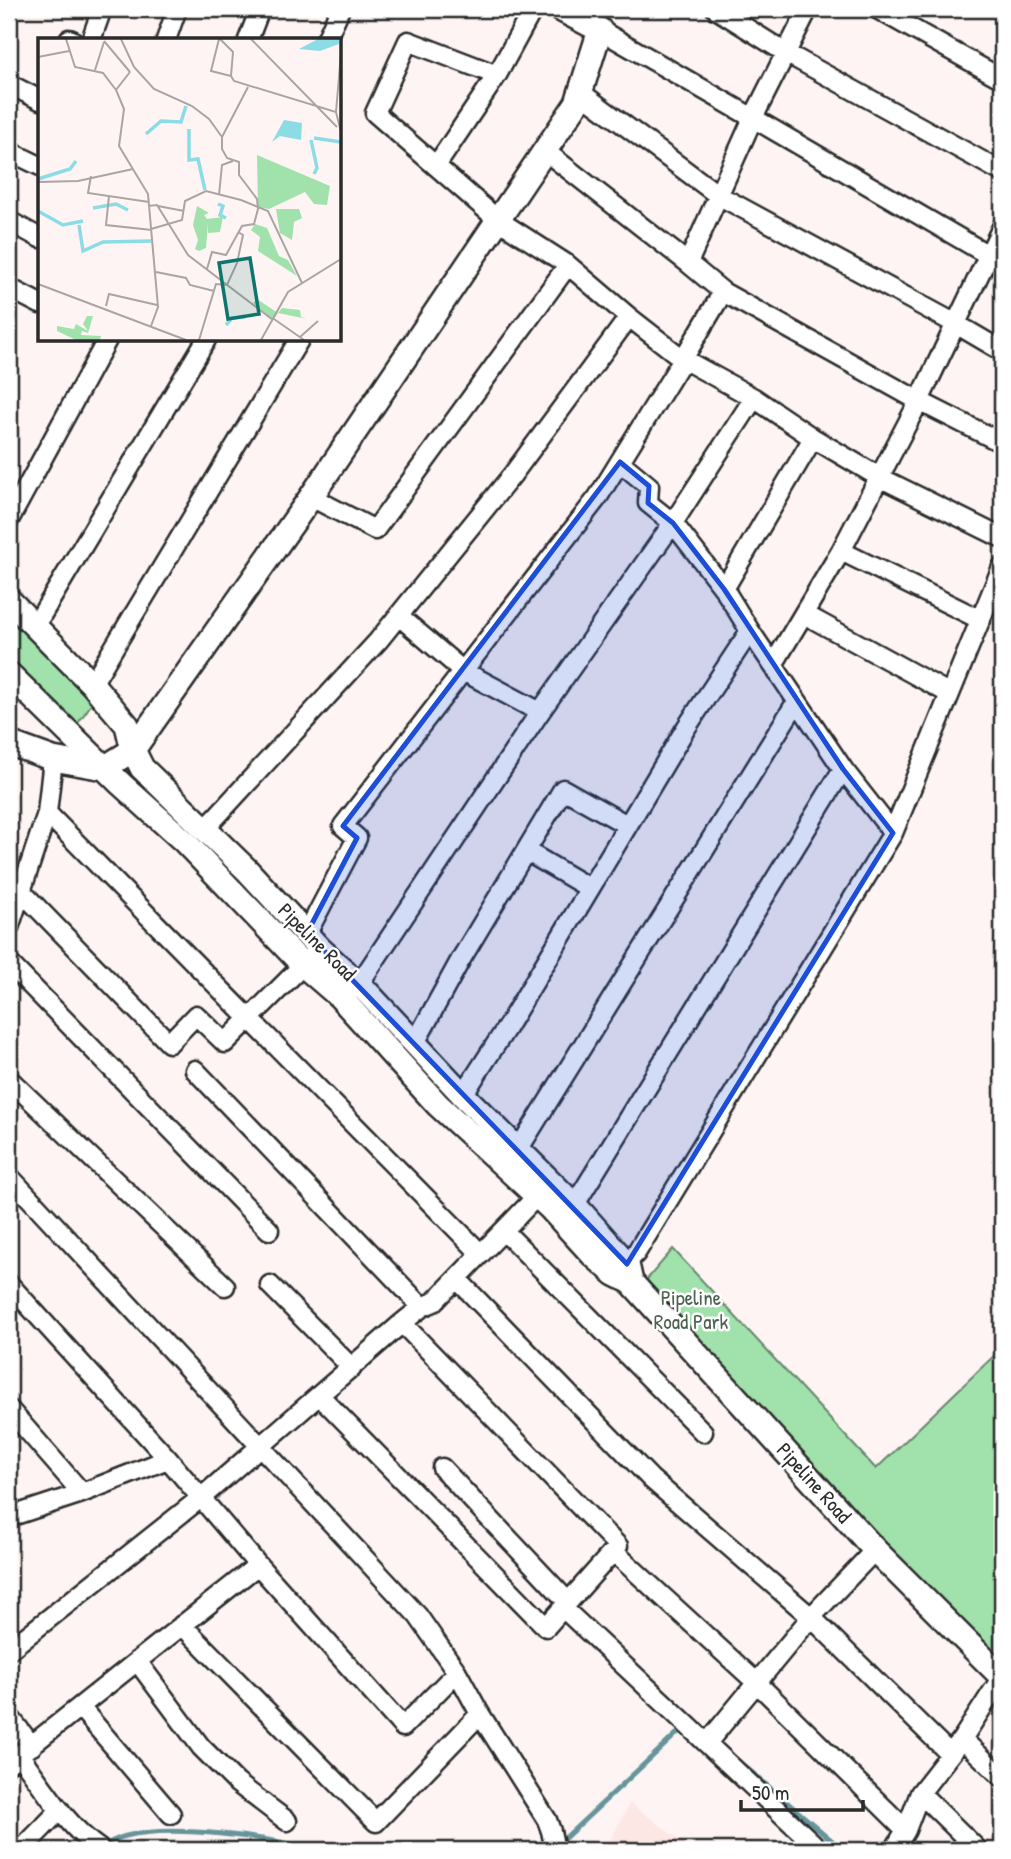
<svg xmlns="http://www.w3.org/2000/svg" width="1011" height="1859" font-family="'Patrick Hand',sans-serif">
<style>
.built{fill:#fde7e5}
.green{fill:#a1e2ac;stroke:#66866c;stroke-width:2}
.lines{fill:none;stroke-linecap:round;stroke-linejoin:round}
.stream{stroke:#65959b;stroke-width:5}
.street-casing{stroke:#2b2b2b;stroke-width:23}
.secondary-casing{stroke:#2b2b2b;stroke-width:28}
.street{stroke:#fff;stroke-width:18}
.secondary{stroke:#fff;stroke-width:23}
.marked{fill:#1d4ed8;fill-opacity:0.2;stroke:#1d4ed8;stroke-width:5;stroke-linejoin:round}
.labels{text-anchor:middle;stroke-width:5;stroke-linejoin:round;paint-order:stroke}
.street-label{font-size:21px;fill:#2b2b2b;stroke:#fff}
.park-label{font-size:21px;fill:#4e6252;stroke:#fff}
.inset-river{fill:none;stroke:#8cdce6;stroke-width:3.5}
.inset-road{fill:none;stroke:#aaa4a3;stroke-width:2}
.view{fill:#0f766e;fill-opacity:0.15;stroke:#0f766e;stroke-width:3.5}
.inset-edge{fill:none;stroke:#2b2b2b;stroke-width:3.5}
</style>
<rect width="100%" height="100%" fill="#fef4f3"/>
<filter id="ink" filterUnits="userSpaceOnUse"><feTurbulence type="fractalNoise" baseFrequency=".0143" numOctaves="2"/><feDisplacementMap in="SourceGraphic" scale="14" xChannelSelector="R" yChannelSelector="G"/><feConvolveMatrix kernelMatrix="1 2 1 2 8 2 1 2 1" color-interpolation-filters="sRGB"/></filter>
<g filter="url(#ink)">
<path class="built" d="M630 1803 693 1850H605Z"/>
<path class="green" d="M9 607 97 696 71 733 9 670Z
M673 1249 876 1469 1002 1348V1671L643 1284Z"/>
<g class="lines">
<path class="stream" d="M736 1759 843 1850
M565 1838 685 1726
M101 1847C109 1843 117 1838 126 1836 174 1824 269 1838 318 1850"/>
<defs>
<path id="street" d="M716 9 786 53 1002 172
M877 9 1002 79
M600 30 753 118 808 9
M69 39 72 40
M91 40 102 9
M166 40 177 9
M248 40 260 9
M326 40 340 9
M9 84 40 100
M580 92 718 195 956 324 1002 351
M9 151 40 166
M545 151 688 263
M436 166 497 75
M9 221 40 238
M9 288 40 304
M723 292 919 401 1002 443
M813 438 879 477 1002 538
M620 462 649 486 648 503 673 523 724 589
M311 497 375 530 568 265 498 220 375 113 408 41 497 75 533 9
M9 520 107 340
M841 551 981 620
M804 614 950 694
M399 616 463 671 598 497 683 359 629 317
M35 626 206 340
M773 665 841 551 919 401 1002 227
M92 684 299 340
M47 813 481 1254
M204 830 378 641 513 474 629 317 568 265
M893 833 1002 567
M526 851 589 888
M21 891 169 1043 196 1015 225 1043 311 957
M9 928 47 813 53 759
M307 933 357 838 343 826 463 671 540 712
M9 963 269 1230
M359 984 540 712 673 523 754 398 683 359 723 292 688 263 753 118 1002 263
M415 1043 461 959 563 789 627 825
M195 1070 422 1307
M9 1079 225 1286
M463 1095 507 1027 686 728 750 631 724 589 813 438 754 398
M518 1150 797 701
M9 1176 418 1616 457 1672 480 1714 547 1820 551 1831 555 1850
M574 1206 843 769
M504 1231 703 1432
M617 1272 636 1253 893 833 843 769 750 631
M457 1279 651 1479 811 1617 707 1743
M9 1284 168 1459
M270 1285 352 1368
M320 1396 546 1627 618 1546 402 1323
M9 1409 82 1493
M442 1468 568 1602
M9 1517 82 1493 168 1459 258 1565 403 1727 457 1672
M875 1550 811 1617 950 1754
M613 1551 756 1682 906 1830
M563 1608 820 1850
M182 1625 376 1822 480 1714
M9 1650 202 1497 402 1323 422 1307 434 1302 537 1196
M137 1661 201 1747 237 1783 287 1821
M80 1707 171 1814
M9 1716 32 1746
M962 1739 1002 1777
M20 1756C44 1788 67 1827 101 1850
M9 1763 258 1565
M920 1793 978 1850
M21 1850 60 1810
M894 1850 906 1830 920 1793 962 1739 1002 1677"/>
<path id="secondary" d="M9 600 92 684 127 725 133 750 142 768 247 870 319 948 365 990 463 1095 580 1211 627 1264 631 1282
M9 674 121 784 185 842 303 965 340 997 438 1105 550 1208 593 1255 615 1274 631 1282 875 1550 1002 1677
M9 743 53 759 104 768 133 750 311 497 577 103 600 30 560 9"/>
</defs>
<use href="#street" class="street-casing"/>
<use href="#secondary" class="secondary-casing"/>
<use href="#street" class="street"/>
<use href="#secondary" class="secondary"/>
</g>
</g>
<path class="marked" d="M620 462 649 486 648 503 673 523 724 589 843 769 893 833 627 1264 307 933 357 838 343 826Z"/>
<g class="labels">
<g class="street-label">
<text transform="translate(317 942) rotate(45)" y="7">Pipeline Road</text>
<text transform="translate(814 1483) rotate(48)" y="7">Pipeline Road</text>
</g>
<g class="park-label">
<text x="691" y="1305">Pipeline<tspan x="691" dy="24">Road Park</tspan></text>
</g>
</g>
<g transform="translate(38 38)">
<rect width="303" height="303" fill="#fef4f3"/>
<path d="M219 117 292 148 289 167 276 166 267 154 231 171 220 169ZM159 168 171 175 166 177 169 181 185 179 182 194 170 195V185L168 210 161 213 157 211 160 202 155 187ZM238 171H261L264 180 256 184 254 202 242 195ZM217 186 229 190 241 218 250 222 259 238 220 213 222 199 213 192ZM219 261 240 275 244 270 262 272 263 279 269 281 240 275 235 282 215 265ZM49 278H55L50 295 44 293 43 297 63 298 62 302H38L19 293V288L36 291 38 286 50 293 45 286Z" fill="#a1e2ac"/>
<path d="M280 1H301V6L282 13 261 11ZM246 82 264 85 263 102 242 98 234 104Z" fill="#8cdce6"/>
<path class="inset-river" d="M151 91V122L160 121 167 152M108 96 123 83 143 84 148 68M276 100 303 104M273 102 279 130 276 136M0 141 32 131 38 123M180 166 185 168 182 177 188 180M55 170 78 166 90 172M0 173 25 187 45 183M41 187 45 213 65 204 113 203M188 287 194 280 207 279"/>
<path class="inset-road" d="M28 1 37 29 65 35 78 52M83 1 96 29 116 51 154 68 171 81 184 99M181 1 173 33 193 38M182 1 195 14 193 38 196 43 298 74 303 94M213 1 299 89M66 3 92 34M0 19 31 13M57 32 66 4M92 34 78 52 86 71 81 108 110 156 120 269 113 288M298 74 303 15M184 99 210 49M53 138 50 155 111 164M0 144 40 143 95 131M181 157 184 127 195 123M71 158 68 187 114 192M110 168 119 167 150 217 235 282M120 168 146 173M113 191 144 182 147 163 168 153 203 162 230 173 264 245M169 231 174 214 188 217 204 188 216 186 220 171 219 161 201 137V124L189 120 184 111V99M118 234 148 240 152 247 176 253M0 246 148 302M68 268 71 256 119 267M236 281 266 302M262 299 280 283M161 302 178 246 189 247 199 225 205 197 200 194M223 302 250 254 303 221"/>
<path class="view" d="M212 220 221 276 190 281 181 225Z"/>
<rect width="303" height="303" class="inset-edge"/>
</g>
<rect width="1011" height="1859" fill="none" stroke="#fff" stroke-width="35"/>
<rect x="18" y="18" width="976" height="1824" fill="none" stroke="#2b2b2b" stroke-width="2.5" filter="url(#ink)"/>
<path d="M741 1800v10h122v-10" fill="none" stroke="#2b2b2b" stroke-width="3.5"/>
<text x="752" y="1800" font-size="21" fill="#2b2b2b" stroke="#ffffff" stroke-width="5" paint-order="stroke">50 m</text>
</svg>
